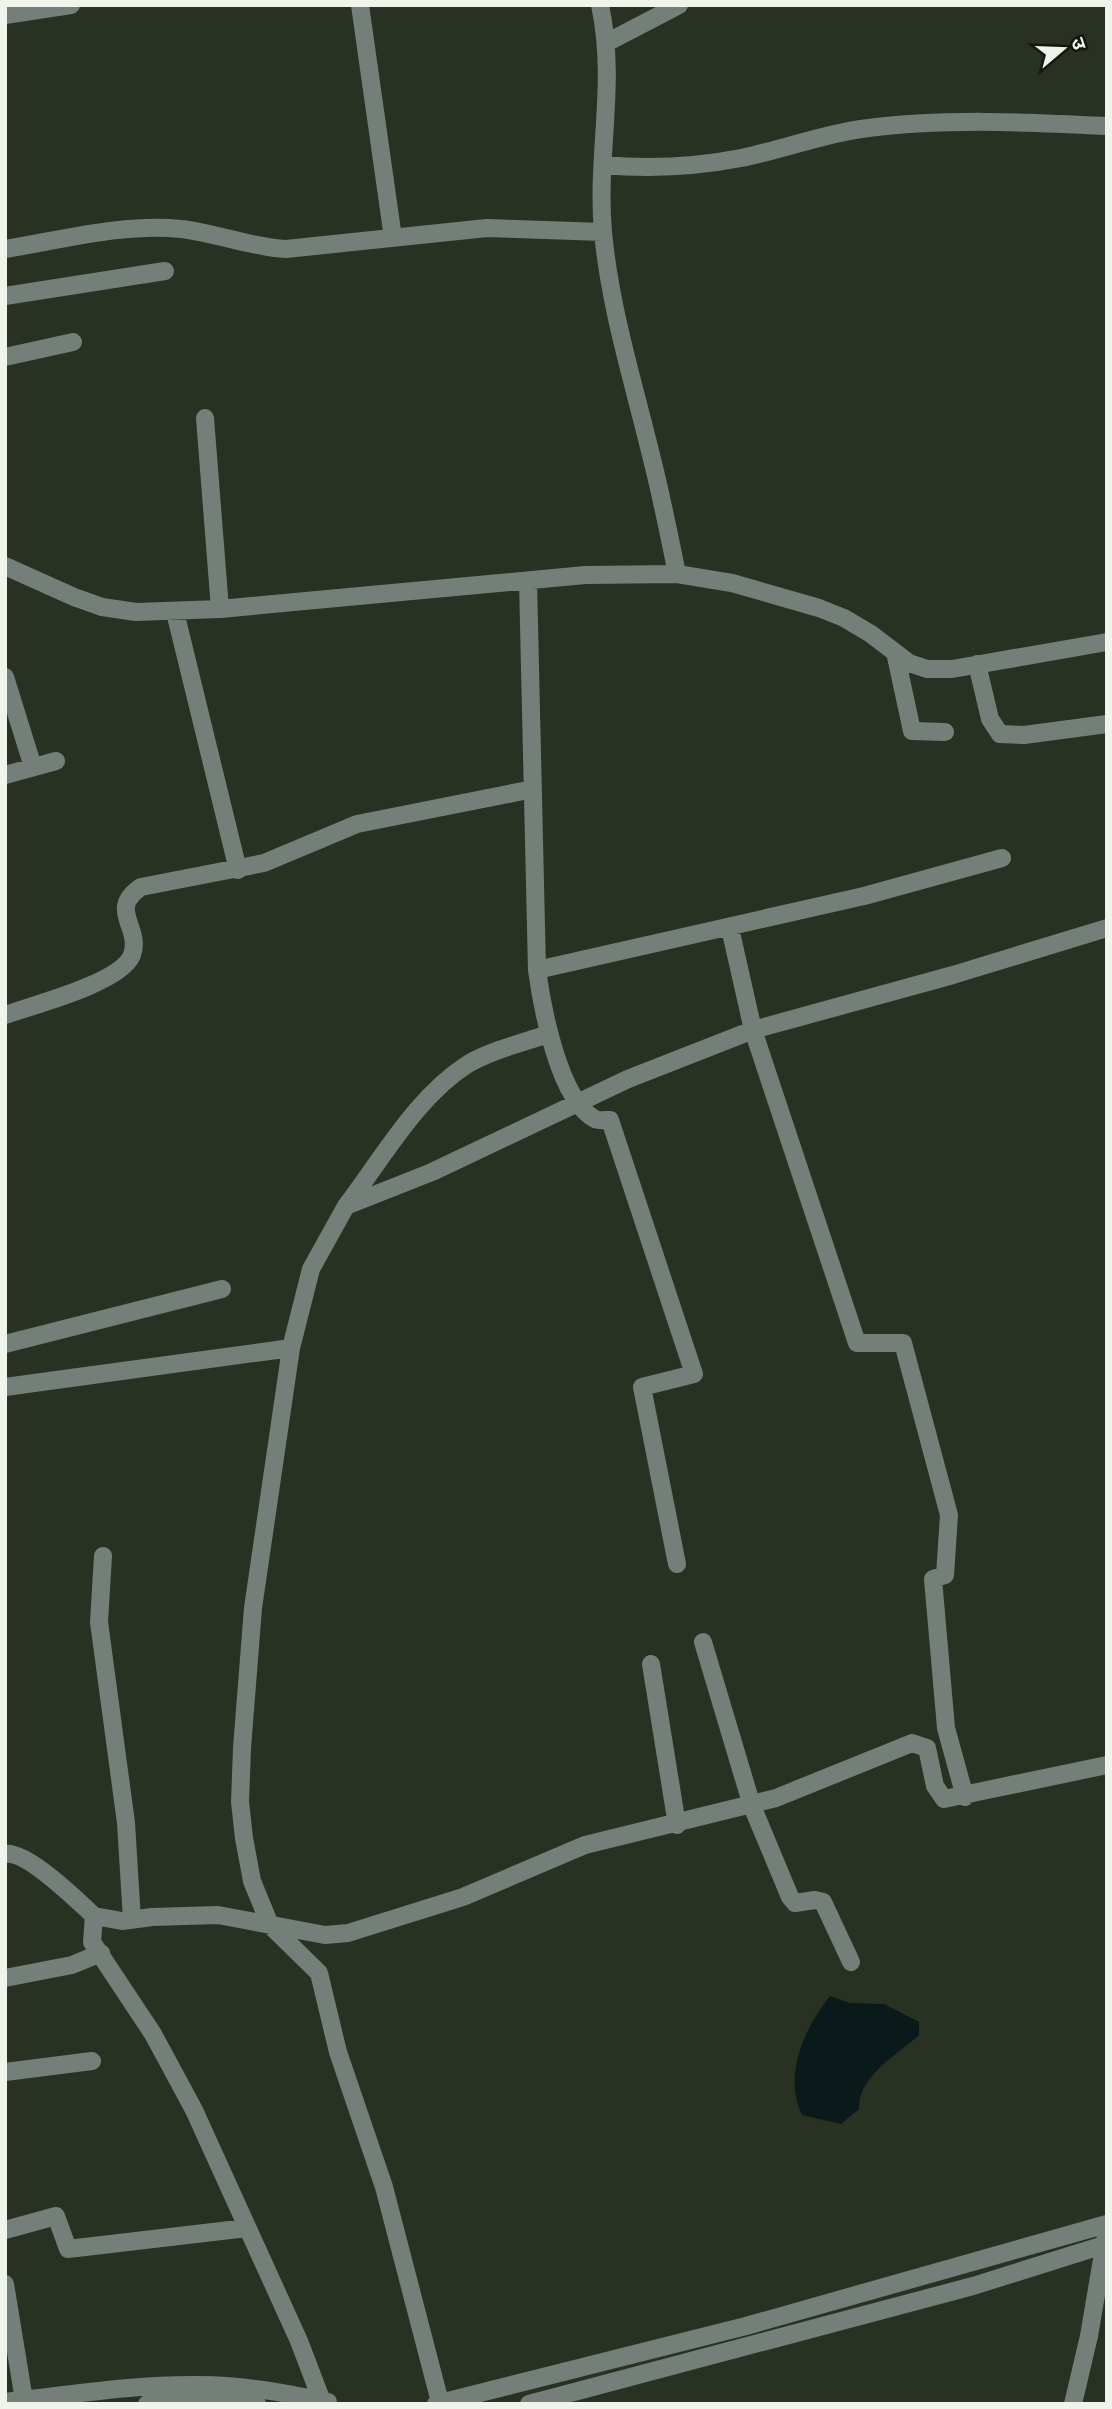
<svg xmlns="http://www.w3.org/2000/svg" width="1112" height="2409" font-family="Barlow,'Noto Sans Devanagari',sans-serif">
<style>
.water{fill:#0a1919}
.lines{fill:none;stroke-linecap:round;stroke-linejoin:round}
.minor{stroke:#757f7a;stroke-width:18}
</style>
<rect width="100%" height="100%" fill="#293222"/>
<path class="water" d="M830 1996 850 2003 884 2004 919 2022V2035C896 2056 858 2076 859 2109L841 2124 802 2115C783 2075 804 2028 830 1996Z"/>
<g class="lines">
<path class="minor" d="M360 5 393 238
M600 5C617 85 596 154 603 232 610 308 633 381 651 455 661 494 669 534 677 574
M5 15 71 5
M608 42 679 5
M603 165C650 169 695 167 741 158 781 150 820 135 861 129 942 118 1025 122 1107 126
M5 249C62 240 123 223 181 229 217 233 249 247 286 249L487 228 603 232
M5 296 165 271
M5 357 73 342
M205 418 220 609
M5 566 74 597 102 607 136 612 220 609 585 575 677 574 732 583 819 608 844 618 871 634 909 663 927 669H952L1107 642
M528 581 537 970 864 896 1002 858
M175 612 238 870
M895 652 912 731 945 732
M977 664 990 719 1000 734 1024 735 1107 724
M5 677 33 767
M5 775 56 761
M730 928 753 1030 857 1343H903L949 1515 945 1575 933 1579 946 1728 965 1797
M537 970C542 1007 559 1100 595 1119 598 1121 606 1120 610 1120L694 1374 642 1387 677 1564
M5 1015C33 1005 121 983 132 955 142 927 107 910 141 887L264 863 357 824 533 789
M346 1206C382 1159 417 1096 468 1064 492 1050 522 1043 548 1034
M5 1344 222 1289
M5 1387 291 1348
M103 1556 99 1622 126 1823 132 1920
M703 1642 752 1806 790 1897 795 1903 815 1900 823 1902 851 1962
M651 1664 677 1825
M5 1854C26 1850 78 1901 94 1916L92 1942 153 2034 194 2110 299 2341 323 2404
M94 1916 122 1921 152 1917 218 1915 325 1935 348 1933 463 1897 585 1845 776 1798 912 1743 927 1748 935 1786 944 1799 1107 1765
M5 1978 72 1965 101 1953
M5 2072 92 2061
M5 2230 56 2216 68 2249 247 2228
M5 2284 24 2400
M5 2402C69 2395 135 2384 200 2385 243 2385 286 2393 328 2402
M440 2402 384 2187 338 2052 319 1973 270 1925 252 1881 244 1838 240 1802 242 1748 253 1608 291 1348 311 1269 346 1206 432 1172 628 1079 753 1030 953 975 1107 928
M147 2404 209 2399 257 2404
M436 2404 746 2326 1107 2224
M529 2404 973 2286 1107 2244
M1073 2404 1089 2336 1106 2236"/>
</g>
<rect width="1112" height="2409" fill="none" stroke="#eff5ea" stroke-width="14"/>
<g transform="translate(1063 49) rotate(71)" stroke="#141811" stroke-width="5" paint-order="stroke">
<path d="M0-5L12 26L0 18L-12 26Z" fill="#eff5ea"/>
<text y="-10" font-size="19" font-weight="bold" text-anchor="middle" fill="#eff5ea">उ</text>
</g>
</svg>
